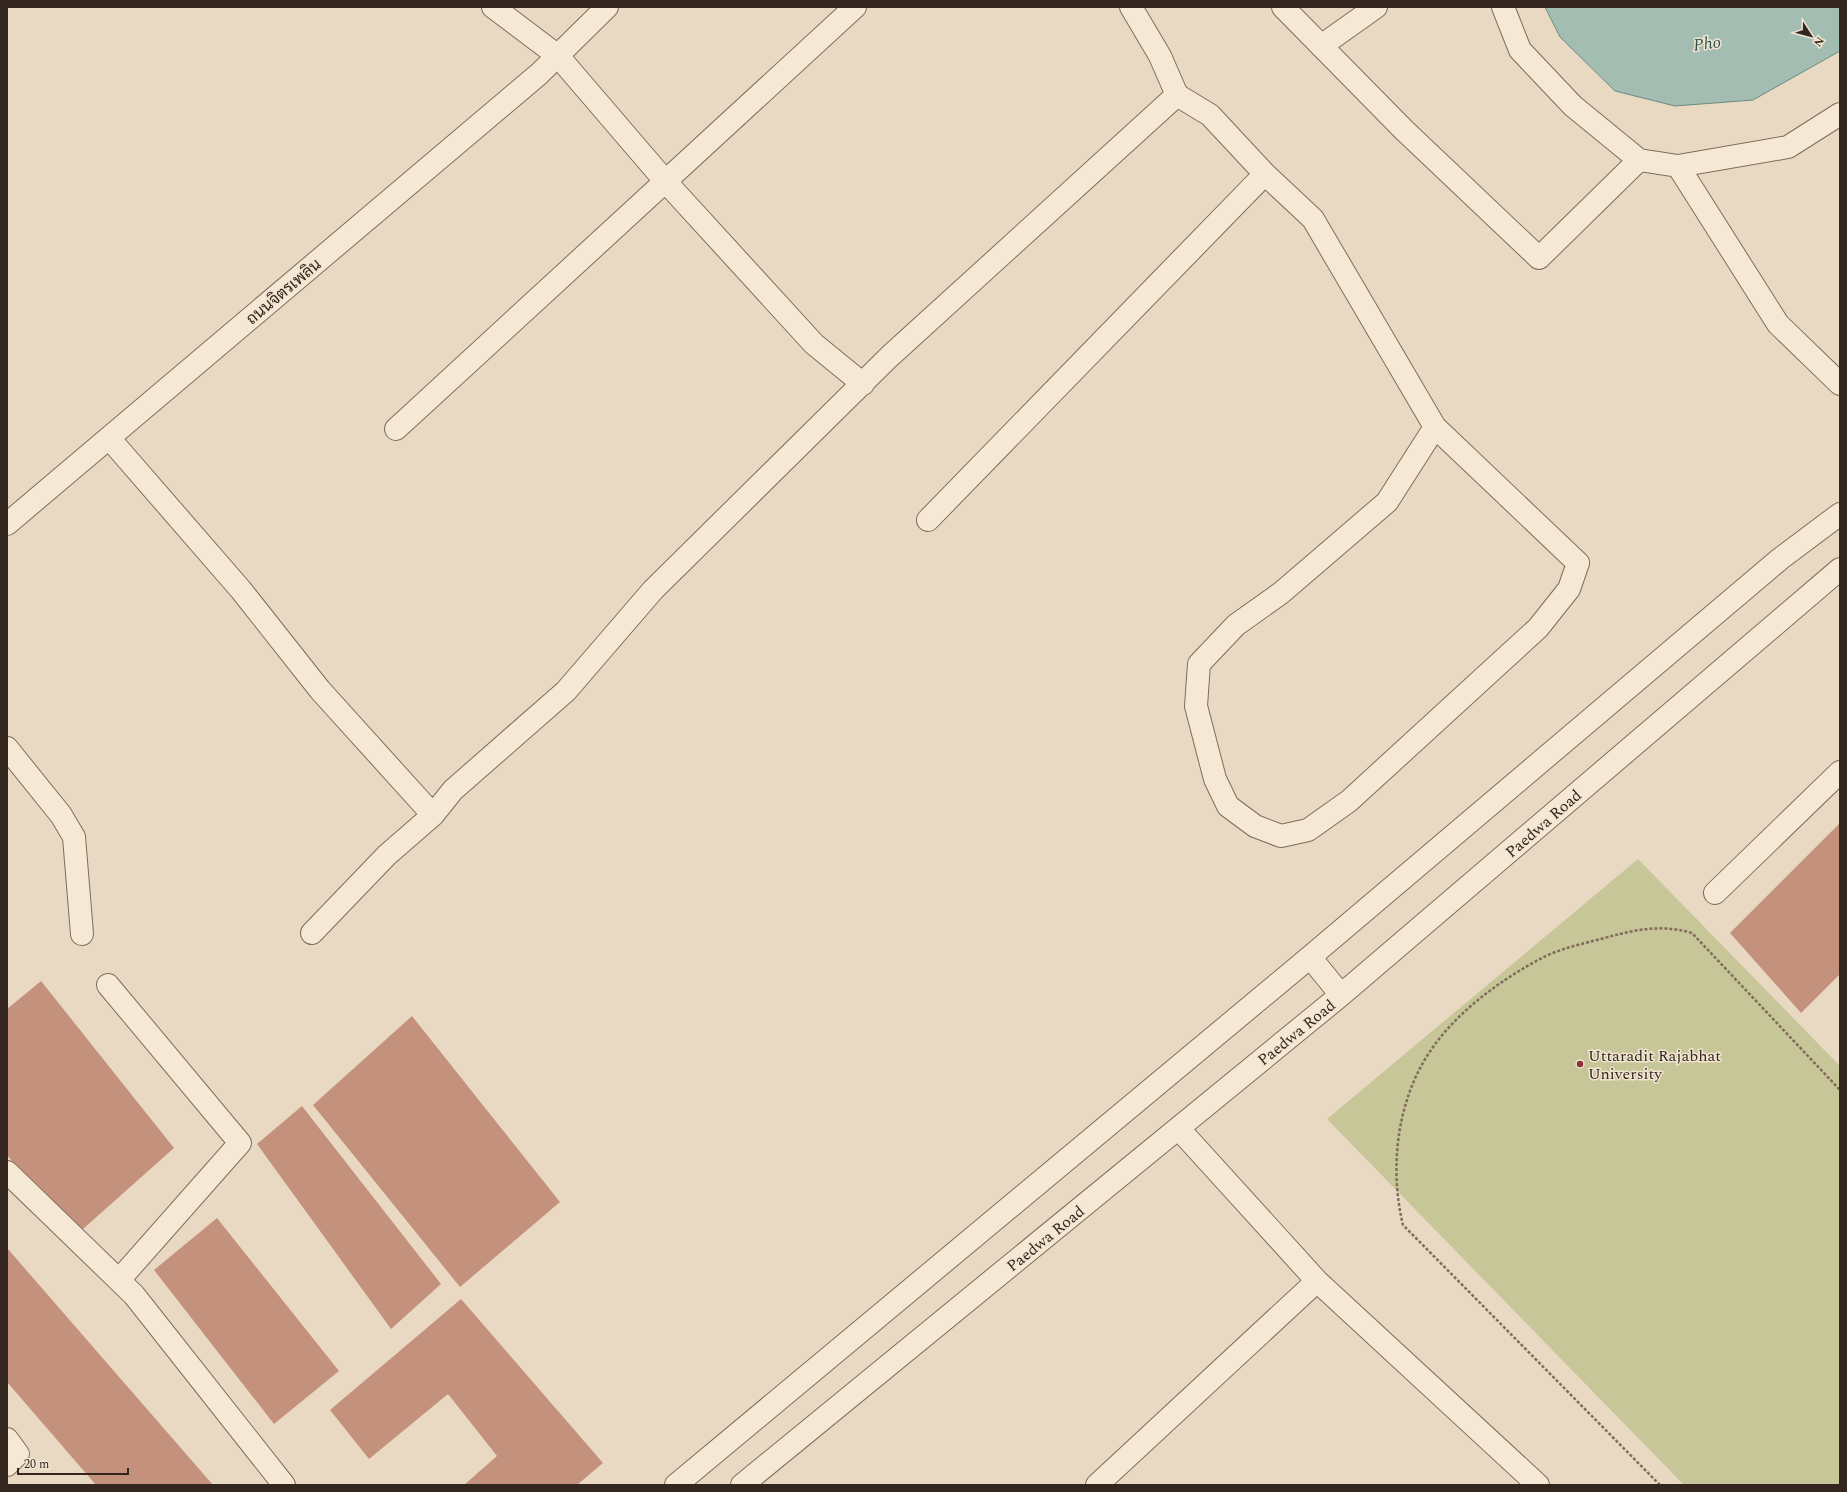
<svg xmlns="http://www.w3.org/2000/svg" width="1847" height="1492" font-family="Spectral,Sarabun,serif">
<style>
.green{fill:#c6c698}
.water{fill:#a4bdb3;stroke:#6c8a7f}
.building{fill:#c4927c}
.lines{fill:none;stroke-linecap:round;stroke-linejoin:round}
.lane-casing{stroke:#826b5b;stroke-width:24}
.street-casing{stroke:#826b5b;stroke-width:24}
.path{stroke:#826b5b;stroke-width:2.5;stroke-dasharray:3 2;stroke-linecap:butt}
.lane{stroke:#f5e8d5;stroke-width:22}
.street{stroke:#f5e8d5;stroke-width:22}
.poi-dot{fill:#8b313c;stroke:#f2e5d1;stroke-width:1.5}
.labels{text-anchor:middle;stroke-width:3;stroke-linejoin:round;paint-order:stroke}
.street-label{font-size:16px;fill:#33261e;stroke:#f2e5d1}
.poi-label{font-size:16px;fill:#33261e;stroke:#f2e5d1;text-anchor:start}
.water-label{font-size:17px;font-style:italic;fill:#2f514b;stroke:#f2e5d1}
</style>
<rect width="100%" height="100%" fill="#e9d9c3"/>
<path class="green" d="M1638 859 1840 1066V1485H1684L1327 1119Z"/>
<path class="water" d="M1545 7H1840V51L1753 100 1675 106 1615 91 1560 37Z"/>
<path class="building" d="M1840 823V974L1801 1013 1730 933Z
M41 981 174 1148 74 1237 7 1155V1009Z
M412 1016 560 1202 460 1287 313 1105Z
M302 1106 441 1284 391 1329 257 1144Z
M217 1218 339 1371 274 1424 154 1270Z
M7 1248 213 1485H96L7 1382Z
M461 1299 603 1463 577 1485H464L497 1456 448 1394 369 1459 330 1410Z"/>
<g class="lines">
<defs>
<path id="lane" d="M1177 95 1210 115 1265 174 1313 219 1435 427 1578 563 1569 589 1538 628 1349 801 1308 830 1281 836 1255 826 1228 806 1215 779 1196 706 1199 664 1236 625 1281 593 1387 502 1435 427
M928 520 1265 174
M1715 893 1840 772
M108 985 240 1143 119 1280
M1179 1129 1317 1281 1538 1485
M7 1172 134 1295 284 1485
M7 1439 18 1454 7 1465
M1097 1485 1317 1281"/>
<path id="street" d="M493 7 558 56 666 182 814 344 863 384
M1283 7 1404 130 1539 258 1639 160
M1503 7 1520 50 1573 106 1639 160 1678 166 1788 147 1840 114
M1321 46 1376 7
M1678 166 1778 324 1840 384
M396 429 855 7
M109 438 241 590 320 690 433 815
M7 524 539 74 607 7
M7 748 61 815 74 837 82 934
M312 933 387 855 433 815 453 790 566 691 653 590 889 357 1177 95 1160 56 1131 7
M1310 957 1341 995
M676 1485 1310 957 1780 559 1840 514
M742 1485 1341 995 1840 569"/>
</defs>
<use href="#lane" class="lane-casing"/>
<use href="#street" class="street-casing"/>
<path class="path" d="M1660 1485 1403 1225C1390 1172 1396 1109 1424 1061 1449 1018 1494 984 1538 960 1556 950 1577 945 1597 940 1630 931 1658 923 1692 933L1840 1090"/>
<use href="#lane" class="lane"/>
<use href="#street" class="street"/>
</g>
<circle class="poi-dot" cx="1580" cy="1064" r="4"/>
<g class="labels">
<g class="street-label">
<text transform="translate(283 291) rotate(-40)" y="6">ถนนจิตรเพลิน</text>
<text transform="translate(1543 823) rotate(-41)" y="6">Paedwa Road</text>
<text transform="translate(1296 1032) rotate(-39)" y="6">Paedwa Road</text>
<text transform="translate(1045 1238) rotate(-39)" y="6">Paedwa Road</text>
</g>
<g class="poi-label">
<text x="1588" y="1061">Uttaradit Rajabhat<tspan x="1588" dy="18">University</tspan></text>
</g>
<g class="water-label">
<text transform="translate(1707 43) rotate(-7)" y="6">Pho</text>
</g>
</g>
<rect width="1847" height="1492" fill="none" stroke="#33261e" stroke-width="16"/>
<g transform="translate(1811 36) rotate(126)" stroke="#f2e5d1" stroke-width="3" paint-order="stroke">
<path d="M0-3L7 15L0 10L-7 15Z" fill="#33261e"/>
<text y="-6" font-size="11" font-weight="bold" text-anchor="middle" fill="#33261e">N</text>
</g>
<path d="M18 1468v6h110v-6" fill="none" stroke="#33261e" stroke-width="2"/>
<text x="24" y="1468" font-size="12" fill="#33261e" stroke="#f2e5d1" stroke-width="3" paint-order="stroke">20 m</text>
</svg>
